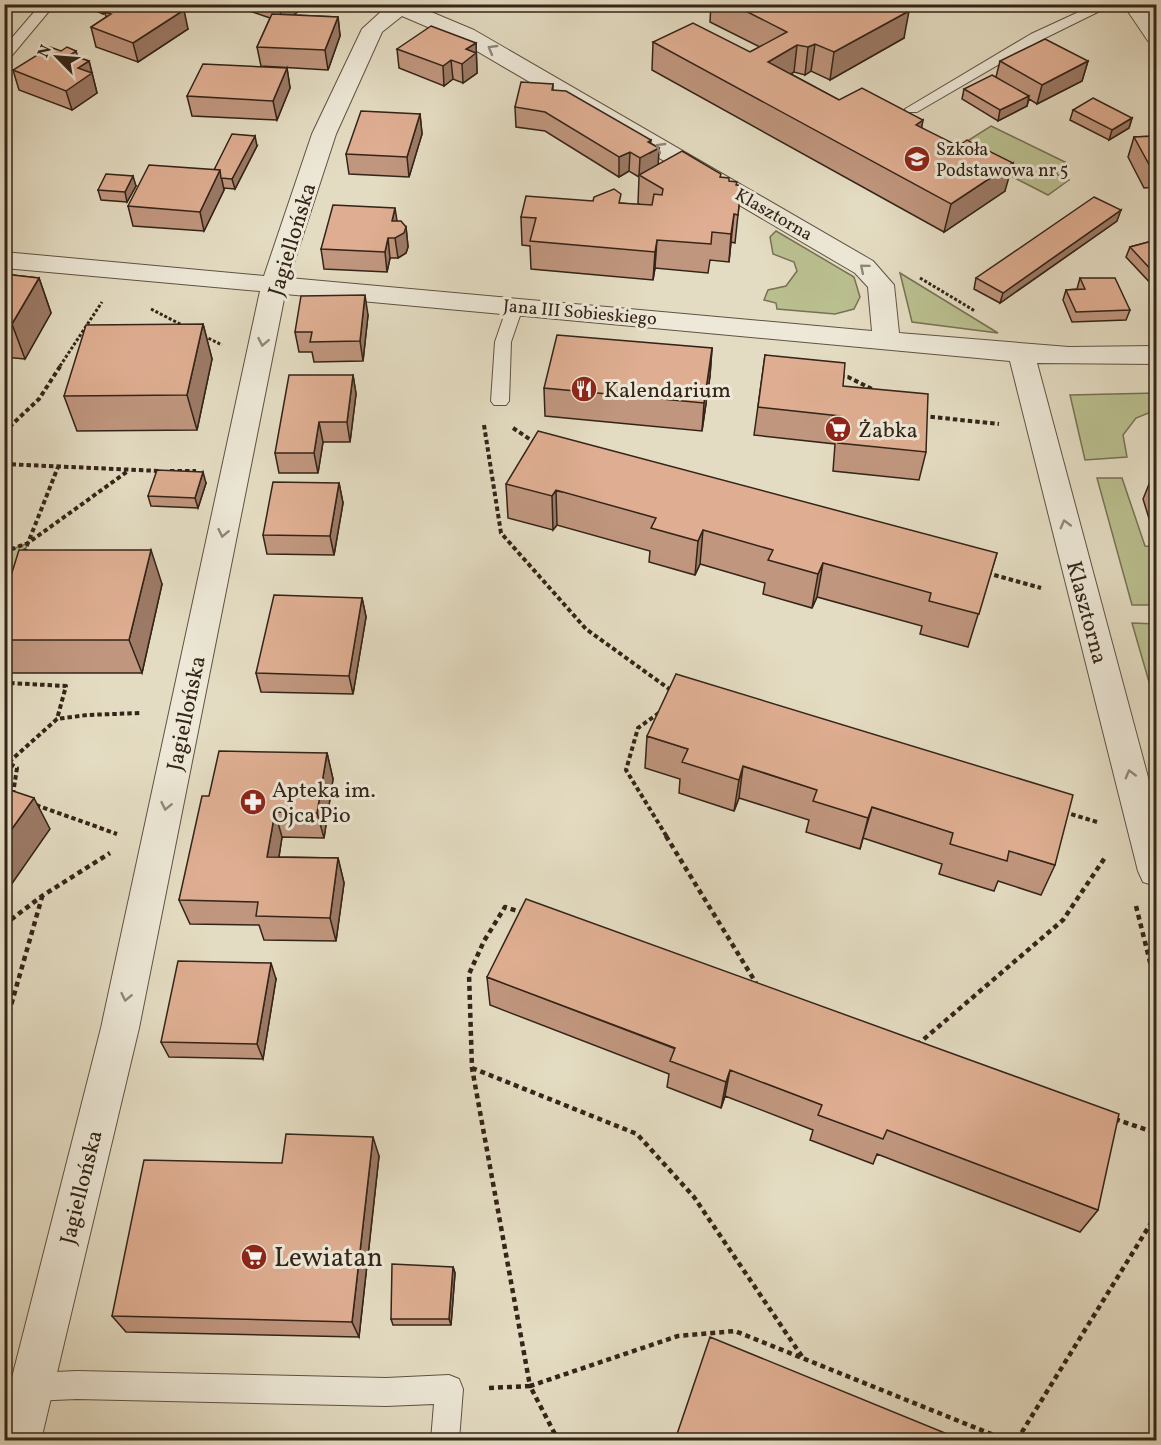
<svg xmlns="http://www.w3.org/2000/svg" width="1161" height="1445" font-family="Vollkorn,serif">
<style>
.green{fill:#babf8f;stroke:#777254;stroke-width:1.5}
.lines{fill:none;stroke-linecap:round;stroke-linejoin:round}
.service-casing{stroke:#605242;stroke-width:2}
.minor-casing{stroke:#605242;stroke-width:2}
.path-far2{stroke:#342418;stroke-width:3;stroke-dasharray:3 2;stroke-linecap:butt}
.path-far1{stroke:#342418;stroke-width:4;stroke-dasharray:4.5 3;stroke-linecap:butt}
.path{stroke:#342418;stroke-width:4.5;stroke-dasharray:5 4;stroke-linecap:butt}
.service{fill:#ede8d7;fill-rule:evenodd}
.minor{fill:#ede8d7;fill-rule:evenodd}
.wall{fill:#c0967e;stroke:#342418;stroke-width:1.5}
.shaded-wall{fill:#9c7a66;stroke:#342418;stroke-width:1.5}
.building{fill:#dfae92;stroke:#342418;stroke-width:1.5}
.oneway{stroke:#908678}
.labels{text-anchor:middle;stroke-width:6;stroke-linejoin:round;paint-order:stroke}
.far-poi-label{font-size:18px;fill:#342418;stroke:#ede8d7;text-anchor:start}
.far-street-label{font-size:18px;fill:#342418;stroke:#ede8d7}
.street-label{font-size:22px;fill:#342418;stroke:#ede8d7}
.poi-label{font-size:22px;fill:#342418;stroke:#ede8d7;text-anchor:start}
.near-poi-label{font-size:27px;fill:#342418;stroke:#ede8d7;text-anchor:start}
</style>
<rect width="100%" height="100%" fill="#e4dcc2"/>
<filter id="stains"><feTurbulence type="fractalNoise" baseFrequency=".00333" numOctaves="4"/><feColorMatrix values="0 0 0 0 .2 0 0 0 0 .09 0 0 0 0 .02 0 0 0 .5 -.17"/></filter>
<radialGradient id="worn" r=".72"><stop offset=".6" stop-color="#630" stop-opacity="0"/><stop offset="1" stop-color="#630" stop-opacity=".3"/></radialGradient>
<path class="green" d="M991 126 1069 164 1056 174 1069 180 1048 195 999 170 964 143Z
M776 231 854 277 860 297 854 309 835 314 777 309 776 303 764 300 768 290 786 286 797 271 794 262 773 254 770 237Z
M900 273 998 333 912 322Z
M1156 393V410L1136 418 1123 435 1127 457 1085 460 1070 395Z
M1097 478H1122L1145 546 1156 547V605H1132Z
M28 543 5 603V552Z
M1132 623 1156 624V706Z"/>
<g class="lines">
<defs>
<path id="service" d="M41 4H55L9 59 4 60V47Z
M1096 4H1114L1041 40 917 112H907L905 109 1031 34Z
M515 302 521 303 523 307 511 342 509 401 506 405H494L491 401 495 342 507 307 509 303Z
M77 1371 386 1378 449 1375 459 1379 463 1389 459 1440H431L434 1404 386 1406 77 1399 31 1401 21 1397 17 1387 21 1377 31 1373Z"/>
<path id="minor" d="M383 4H412L474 30 873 261 894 285 899 333 1069 347 1156 346V364L1037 363 1156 807V886L1143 882 1138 871 1010 361 285 294 139 1028 41 1440H4V1409L101 1028 260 291 4 268V252L264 276 312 134 362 29 385 8ZM402 16 458 40 855 273 868 287 872 331 289 278 336 134 382 32Z
M1123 4H1144L1156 22V42L1148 41Z"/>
</defs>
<use href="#service" class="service-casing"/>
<use href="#minor" class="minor-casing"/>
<path class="path-far2" d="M920 278 975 311
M151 309 182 325
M204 336 222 345
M60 366 102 302"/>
<path class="path-far1" d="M840 376 848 377 874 390
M923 416 999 424
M484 425 501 533 586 629 672 691
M513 428 534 442
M4 432 39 399 61 365
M4 464 160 471
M170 471H196
M4 552 28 543 128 471
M24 553 58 467
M987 573 1041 588
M4 679 9 683 66 686 57 719
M659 713 638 728 626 770 667 837
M4 760 17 768 13 794
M9 762 57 719 87 715 141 713
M36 805 117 834
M1064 812 1097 822"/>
<path class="path" d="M666 836 756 983
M1136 906 1156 986
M524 913 505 907 484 941 469 974 472 1068 530 1386 678 1336 735 1331 1006 1440
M4 925 42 896 110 853
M4 1030 42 897
M917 1045 1063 920 1106 856
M472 1068 637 1134 694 1197 803 1358
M1115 1119 1156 1133
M489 1388 530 1386 558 1440
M1017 1440 1156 1215"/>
<use href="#service" class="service"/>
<use href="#minor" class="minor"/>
</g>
<path class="wall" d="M79 4H119L117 5 122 7 124 6 119 4H169L188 29 138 62 96 47 91 27 106 17 105 13 103 14Z
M241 4H309L293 15 338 17 340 36 328 70 261 66 257 47 270 18 241 8Z
M711 4H903L900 6 904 38 830 80 811 71 805 75 794 72 791 74 839 100 922 128 1005 191 944 232 652 70 653 42 750 52 760 47 710 22Z
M476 43 477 73 463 83 453 79 444 86 399 68 397 49Z
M78 57 89 61 97 93 72 110 19 90 13 70Z
M1000 61H1088L1082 81 1037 104 1029 99 1027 106 998 121 962 99 964 89 996 77Z
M287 68 290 88 277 120 192 116 187 96Z
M553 84V90L659 148 658 164 720 177 737 185 741 186 735 243 731 242 729 262 710 260 708 273 655 268 653 280 531 269 530 246 522 245 521 217 620 203 640 205 638 203 639 177 629 171 619 177 545 131 516 127 515 107Z
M1073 110 1132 118 1129 128 1109 140 1070 120Z
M420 114 422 134 409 177 349 174 346 154Z
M1156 136V187L1144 188 1128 157 1134 137Z
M257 146 235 189 224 188V190L204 231 133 226 128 206 214 170Z
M136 186 127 202 101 200 98 190Z
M397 221 406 227 408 247 406 253 398 258H390L387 272 324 269 321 249Z
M1117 221 1000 303 974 289 976 278Z
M1156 240V289L1126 257 1130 247Z
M4 274 39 278 51 313 25 359 4 357Z
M1080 278 1130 310 1126 320 1072 322 1063 300 1066 290 1077 289Z
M368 315 363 361 314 362 312 352H299L295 332Z
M203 324 212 359 197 430 77 431 64 396Z
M712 348 710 376 702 431 545 416 544 388Z
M765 355 843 386 926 452 919 480 833 471 835 444 754 435Z
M353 375 356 394 350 442H323L318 473H279L275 453Z
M1156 467V541L1143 499Z
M206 483 198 508 151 506 148 496Z
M339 483 343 503 334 555 267 554 263 535Z
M506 484 997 553 968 647 920 634 922 626 817 597 812 608 763 594 765 583 700 564 695 575 649 562 650 551 557 525 553 530 508 518Z
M162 584 142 673H8L4 667V598Z
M362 598 366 617 353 694 261 692 256 673Z
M647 736 1055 865 1041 895 998 881 994 891 939 874 942 864 863 838 860 849 806 832 809 820 739 798 734 811 679 793 680 779 645 768Z
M327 753 333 779 324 838 282 837 279 857 338 858 344 883 336 941 264 940 259 925 190 924 179 900 209 796Z
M487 977 1098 1210 1080 1232 877 1154 873 1164 810 1140 813 1130 725 1096 721 1108 667 1087 669 1074 490 1005Z
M276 979 263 1059 169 1057 161 1042Z
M379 1156 359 1337 126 1332 112 1316 282 1163Z
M453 1267 455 1273 451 1325H393L391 1319Z"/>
<path class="shaded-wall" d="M101 4H119L106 12H104L105 13 103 14Z
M279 4H309L282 23Z
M184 10 188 29 138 62 133 43Z
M909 11 904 38 830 80 834 52Z
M338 17 340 36 328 70 325 50Z
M476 43 477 73 463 83 462 64 466 49Z
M815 44 811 71 805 75 808 47Z
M797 45 794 72 765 90 768 62Z
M76 51 81 66 89 61 97 93 72 110 66 91 70 55Z
M451 60 453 79 444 86 443 66Z
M1088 61 1082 81 1037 104 1042 85Z
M287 68 290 88 277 120 273 101Z
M1029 96 1027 106 998 121 1000 110Z
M420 114 422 134 409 177 407 157Z
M1132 118 1129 128 1109 140 1112 130Z
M923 120 918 148 916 125Z
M255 136 257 146 235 189 232 179Z
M651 140 650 153 659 148 658 168 639 175 640 158 648 142Z
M630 152 629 171 619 177V157Z
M1013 163 1005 191 944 232 951 204Z
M220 170 224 190 204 231 200 212Z
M133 176 136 186 127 202 125 192Z
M395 208 398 227 392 221Z
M1121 210 1117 221 1000 303 1003 293Z
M734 214 731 242 729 262 731 234Z
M406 227 408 247 406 253 398 258 395 238Z
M388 238 390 258 387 272 385 252Z
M657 240 655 268 653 280 655 252Z
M39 278 51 313 25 359 12 324Z
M365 295 368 315 363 361 360 341Z
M203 324 212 359 197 430 187 395Z
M712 348 710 376 702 431 704 403Z
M353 375 356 394 350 442 347 422Z
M319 422 323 442 318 473 314 453Z
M203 472 206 483 198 508 195 498Z
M339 483 343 503 334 555 330 536Z
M556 490 557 525 553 530 552 496Z
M703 530 700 564 695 575 698 541Z
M151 550 162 584 142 673 129 640Z
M823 563 817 597 812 608 818 574Z
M362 598 366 617 353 694 349 676Z
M327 753 333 779 324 838 317 813Z
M743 766 739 798 734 811 739 780Z
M34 798 50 829 4 895V840Z
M872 807 863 838 860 849 868 818Z
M275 812 282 837 275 881 267 857Z
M338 858 344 883 336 941 330 918Z
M271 963 276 979 263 1059 257 1044Z
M730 1070 725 1096 721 1108 726 1082Z
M373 1137 379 1156 359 1337 352 1322Z
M453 1267 455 1273 451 1325 449 1319Z"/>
<path class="building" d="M126 4H169L184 10 133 43 91 27 111 14 104 12 116 5 122 7Z
M732 4H896L909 11 834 52 815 44 808 47 797 45 768 62 839 100 862 88 923 120 916 125 958 146 967 140 1013 163 951 204 653 42 693 23 750 52 787 32Z
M272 14 338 17 325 50 257 47Z
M431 26 476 43 466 49 476 53 462 64 451 60 443 66 397 49Z
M1045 39 1088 61 1042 85 1000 61Z
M50 47 61 51 67 47 76 51 70 55 89 61 78 68 92 73 66 91 13 70Z
M203 64 287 68 273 101 187 96Z
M992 75 1029 96 1000 110 964 89Z
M521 82 553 84 552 90 566 91 651 140 648 142 659 148 640 158 630 152 619 157 545 112 515 107Z
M1093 98 1132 118 1112 130 1073 110Z
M361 111 420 114 407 157 346 154Z
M232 134 255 136 232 179 221 178 220 170H214Z
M1156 136V168H1151L1134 137Z
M682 151 721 174 720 177 729 178V181L737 182 736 185 741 186 738 215 734 214 731 234 712 232 711 244 657 240 655 252 530 241 536 218 521 217 526 196 593 201 594 197 614 189 621 194 619 203 652 205 654 194 662 195 663 189 639 175Z
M149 165 220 170 200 212 128 206Z
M106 174 133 176 125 192 98 190Z
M1094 197 1121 210 1003 293 976 278Z
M333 205 395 208 392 221H401L406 227 404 233 395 238H388L385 252 321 249Z
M1156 240V275L1130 247Z
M4 274 39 278 12 324H4Z
M1080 278H1115L1130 310 1076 312 1066 290 1085 289Z
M365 295 360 341 310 342 312 332H295L301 296Z
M203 324 187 395 64 396 86 325Z
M557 335 712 348 704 403 544 388Z
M765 355 845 363 843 386 928 394 926 452 838 443 840 416 758 407Z
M289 375H353L347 422H319L314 453H275Z
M538 431 997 553 979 614 929 601 931 593 823 563 818 574 768 560 773 550 703 530 698 541 651 528 656 518 556 490 552 496 506 484Z
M157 470 203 472 195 498 148 496Z
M273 482 339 483 330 536 263 535Z
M19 550H151L129 640H4V598Z
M274 595 362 598 349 676 256 673Z
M676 674 1073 795 1055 865 1009 851 1007 861 950 844 953 833 872 807 868 818 813 801 817 790 743 766 739 780 682 762 688 749 647 736Z
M219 751 327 753 317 813 275 812 267 857 338 858 330 918 256 916 258 902 179 900 202 796H209Z
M4 788 34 798 4 840Z
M526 899 1119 1114 1098 1210 887 1130 883 1139 818 1115 822 1105 730 1070 726 1082 670 1061 675 1048 487 977Z
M178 961 271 963 257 1044 161 1042Z
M286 1134 373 1137 352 1322 112 1316 144 1160 282 1163Z
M392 1264 453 1267 449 1319H391Z
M710 1337 962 1440H675Z"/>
<defs><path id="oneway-chevron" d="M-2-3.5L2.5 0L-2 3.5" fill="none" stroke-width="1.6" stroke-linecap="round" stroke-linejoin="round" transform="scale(1.5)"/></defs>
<g class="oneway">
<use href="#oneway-chevron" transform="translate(492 49) rotate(-150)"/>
<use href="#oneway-chevron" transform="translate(660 147) rotate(-150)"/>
<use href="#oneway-chevron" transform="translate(864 268) rotate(-140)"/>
<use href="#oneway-chevron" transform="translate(263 342) rotate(101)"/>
<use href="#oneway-chevron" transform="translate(1065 524) rotate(-105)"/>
<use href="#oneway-chevron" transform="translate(223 533) rotate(102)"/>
<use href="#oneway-chevron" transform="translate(1130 774) rotate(-105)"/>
<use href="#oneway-chevron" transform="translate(166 806) rotate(102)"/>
<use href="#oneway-chevron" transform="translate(126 997) rotate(102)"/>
</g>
<defs>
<symbol id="school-disc" viewBox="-11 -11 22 22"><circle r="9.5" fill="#8f2418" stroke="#ede8d7"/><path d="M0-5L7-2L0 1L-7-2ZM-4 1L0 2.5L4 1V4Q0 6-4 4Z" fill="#fff"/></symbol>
<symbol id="restaurant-disc" viewBox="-11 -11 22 22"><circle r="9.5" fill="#8f2418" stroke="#ede8d7"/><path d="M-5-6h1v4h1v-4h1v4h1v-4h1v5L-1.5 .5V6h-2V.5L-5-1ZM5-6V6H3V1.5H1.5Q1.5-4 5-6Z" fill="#fff"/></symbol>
<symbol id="supermarket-disc" viewBox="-11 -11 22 22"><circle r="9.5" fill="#8f2418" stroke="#ede8d7"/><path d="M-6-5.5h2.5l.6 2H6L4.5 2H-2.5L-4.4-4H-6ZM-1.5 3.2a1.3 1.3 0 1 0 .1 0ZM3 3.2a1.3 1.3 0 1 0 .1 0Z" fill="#fff"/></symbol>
<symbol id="pharmacy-disc" viewBox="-11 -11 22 22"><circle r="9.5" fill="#8f2418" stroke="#ede8d7"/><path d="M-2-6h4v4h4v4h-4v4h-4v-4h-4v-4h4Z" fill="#fff"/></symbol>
</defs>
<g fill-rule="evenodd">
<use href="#school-disc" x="902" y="144" width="30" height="30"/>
<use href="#restaurant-disc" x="569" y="374" width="30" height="30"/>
<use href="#supermarket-disc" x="823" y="414" width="30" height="30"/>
<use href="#pharmacy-disc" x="238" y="787" width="30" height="30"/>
<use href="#supermarket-disc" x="239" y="1242" width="30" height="30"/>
</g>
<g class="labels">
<g class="far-poi-label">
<text x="936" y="155">Szkoła<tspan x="936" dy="21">Podstawowa nr 5</tspan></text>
</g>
<g class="far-street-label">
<text transform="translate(774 214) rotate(30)" y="6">Klasztorna</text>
<text transform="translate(580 312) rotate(5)" y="6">Jana III Sobieskiego</text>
</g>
<g class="street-label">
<text transform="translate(291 239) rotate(-73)" y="8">Jagiellońska</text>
<text transform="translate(1088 612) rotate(75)" y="8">Klasztorna</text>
<text transform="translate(185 713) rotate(-78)" y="8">Jagiellońska</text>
<text transform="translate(80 1187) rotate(-76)" y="8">Jagiellońska</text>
</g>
<g class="poi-label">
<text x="604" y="397">Kalendarium</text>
<text x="858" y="437">Żabka</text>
<text x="272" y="797">Apteka im.<tspan x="272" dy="25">Ojca Pio</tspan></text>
</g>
<g class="near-poi-label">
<text x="274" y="1266">Lewiatan</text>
</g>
</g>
<rect width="1161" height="1445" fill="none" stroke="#e4dcc2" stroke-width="24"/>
<rect x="6" y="6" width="1149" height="1433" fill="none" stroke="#342418" stroke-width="3"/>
<rect x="12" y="12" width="1137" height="1421" fill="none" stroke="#342418" stroke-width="1.5"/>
<g transform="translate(57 57) rotate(295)" stroke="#ede8d7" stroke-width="4.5" paint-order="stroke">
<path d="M0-4.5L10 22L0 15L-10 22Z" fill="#342418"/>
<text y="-9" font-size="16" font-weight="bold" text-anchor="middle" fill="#342418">N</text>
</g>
<rect width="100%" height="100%" filter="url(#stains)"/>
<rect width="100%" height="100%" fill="url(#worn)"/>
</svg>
